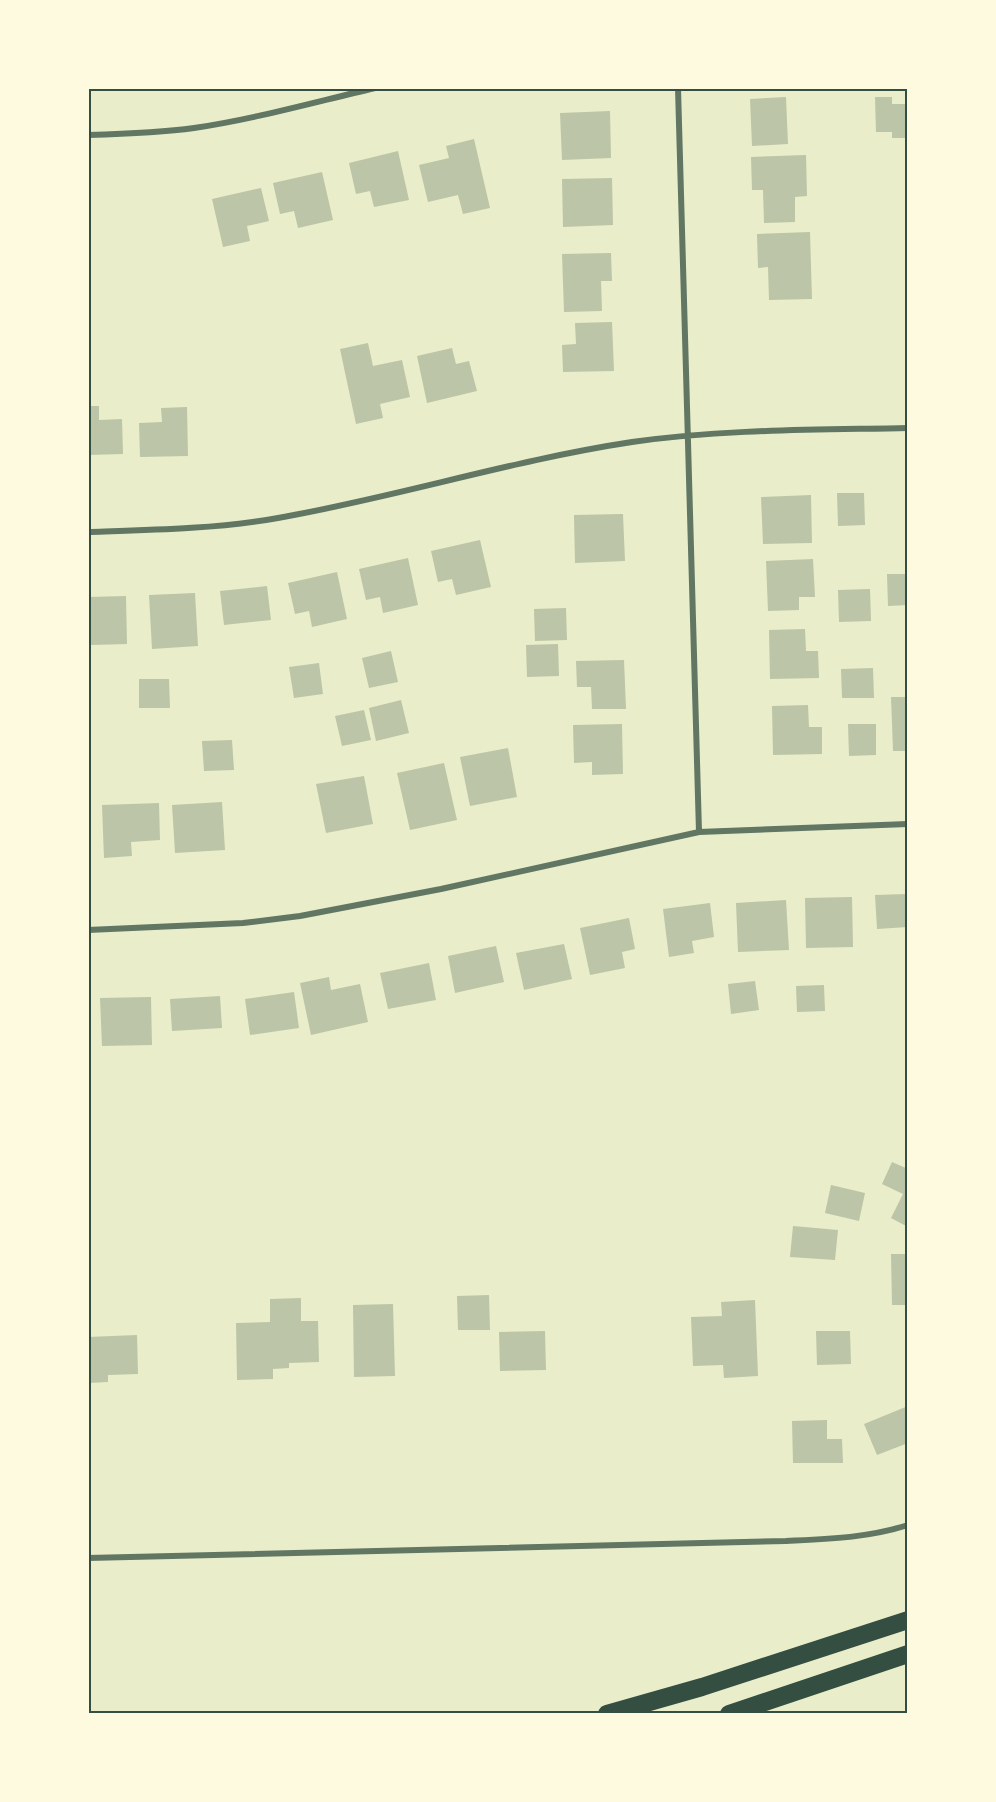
<svg xmlns="http://www.w3.org/2000/svg" width="996" height="1802" font-family="Ubuntu,sans-serif">
<style>
.building{fill:#bcc5a7}
.lines{fill:none;stroke-linecap:round;stroke-linejoin:round}
.minor{stroke:#617663;stroke-width:6}
.motorway{stroke:#344e41;stroke-width:18}
.neatline{fill:none;stroke:#344e41;stroke-width:2}
</style>
<rect width="100%" height="100%" fill="#e9edc9"/>
<path class="building" d="M786 97 788 144 752 146 750 99Z
M875 97H892V104H908V138H892V132H876Z
M610 111 611 158 562 160 560 113Z
M474 139 490 208 463 214 458 195 428 202 419 165 449 158 446 146Z
M398 151 409 200 374 207 370 191 356 194 349 163Z
M806 155 807 196 795 197V222L764 223 763 190H752L751 157Z
M322 172 333 220 298 228 294 211 280 214 273 183Z
M612 178 613 225 563 227 562 179Z
M261 188 269 221 247 226 250 241 223 247 212 199Z
M810 232 812 299 769 300 768 267 758 268 757 234Z
M611 253 612 281H601L602 311 564 312 562 254Z
M612 322 614 371 563 372 562 345 576 344 575 323Z
M368 343 373 366 402 360 410 397 380 404 383 418 356 424 340 349Z
M452 348 456 364 469 361 477 391 427 403 417 356Z
M88 406H99V420L122 419 123 454 88 455Z
M187 407 188 456 140 457 139 423 162 422 161 408Z
M837 493H864L865 525 838 526Z
M811 495 812 543 763 544 761 497Z
M623 514 625 561 575 563 574 515Z
M480 540 491 587 456 595 452 579 438 582 431 551Z
M408 558 418 605 383 613 380 597 366 600 359 569Z
M813 559 815 597H799V610L768 611 766 561Z
M337 572 347 619 312 627 309 611 295 614 288 583Z
M887 574H908V605L888 606Z
M267 586 271 620 224 625 220 591Z
M870 589 871 621 839 622 838 590Z
M195 593 198 646 152 649 149 595Z
M126 596 127 644 91 645 90 629H88V597Z
M566 608 567 640 535 641 534 609Z
M805 629 806 651H818L819 678 770 679 769 630Z
M558 644 559 676 527 677 526 645Z
M391 651 398 682 369 688 362 658Z
M624 660 626 709H592L591 687H577L576 661Z
M319 663 323 694 294 698 289 667Z
M873 668 874 698H842L841 669Z
M139 679H169L170 708H139Z
M891 697H908V751H893Z
M401 700 409 733 376 741 369 708Z
M808 705 809 727H822V754L773 755 772 706Z
M364 710 371 740 342 746 335 716Z
M622 724 623 774 592 775V762L574 763 573 725Z
M848 724H876V755L849 756Z
M232 740 234 770 204 771 202 741Z
M508 748 517 797 470 806 460 757Z
M444 763 457 820 410 830 397 773Z
M364 776 373 824 326 833 316 784Z
M222 802 225 850 175 853 172 805Z
M159 803 160 840 131 842 132 856 104 858 102 805Z
M908 894V927L877 929 875 895Z
M852 897 853 947 806 948 805 898Z
M786 900 789 950 738 952 736 903Z
M710 903 714 937 692 941 694 953 669 957 663 909Z
M629 918 635 949 622 952 625 968 590 975 580 928Z
M564 944 572 979 524 990 516 953Z
M496 946 504 982 455 993 448 956Z
M429 963 436 1000 388 1009 380 973Z
M329 977 331 990 360 984 368 1022 311 1035 300 983Z
M755 981 759 1010 731 1014 728 984Z
M824 985 825 1011 797 1012 796 986Z
M294 992 299 1028 250 1035 245 999Z
M220 996 222 1028 172 1031 170 999Z
M151 997 152 1045 102 1046 100 998Z
M892 1162 908 1169V1227L891 1218 903 1194 882 1184Z
M831 1185 865 1193 859 1221 825 1213Z
M793 1226 838 1230 835 1260 790 1257Z
M891 1254H908V1305H892Z
M489 1295 490 1330H458L457 1296Z
M301 1298V1321H318L319 1362 289 1363V1368L273 1369V1379L237 1380 236 1323 270 1322V1299Z
M755 1300 758 1376 724 1378 723 1365 693 1366 691 1317 722 1316 721 1302Z
M393 1304 395 1376 354 1377 353 1305Z
M545 1331 546 1370 500 1371 499 1332Z
M816 1331H850L851 1364 817 1365Z
M137 1335 138 1374 108 1375V1382L88 1383V1337Z
M908 1406V1443L877 1455 864 1424Z
M827 1420V1439H842L843 1463H793L792 1421Z"/>
<g class="lines">
<path class="minor" d="M678 88 699 832
M88 135C124 134 159 133 194 128 255 119 315 102 375 88
M88 532C152 530 215 529 278 518 397 497 513 460 632 442 723 429 816 430 908 428
M88 930 243 923 300 916 441 889 699 832 908 824
M88 1558 786 1541C827 1539 868 1538 908 1525"/>
<path class="motorway" d="M607 1714 702 1687 908 1620
M729 1714 908 1654"/>
</g>
<rect width="996" height="1802" fill="none" stroke="#fefae0" stroke-width="180"/>
<rect x="90" y="90" width="816" height="1622" class="neatline"/>
</svg>
